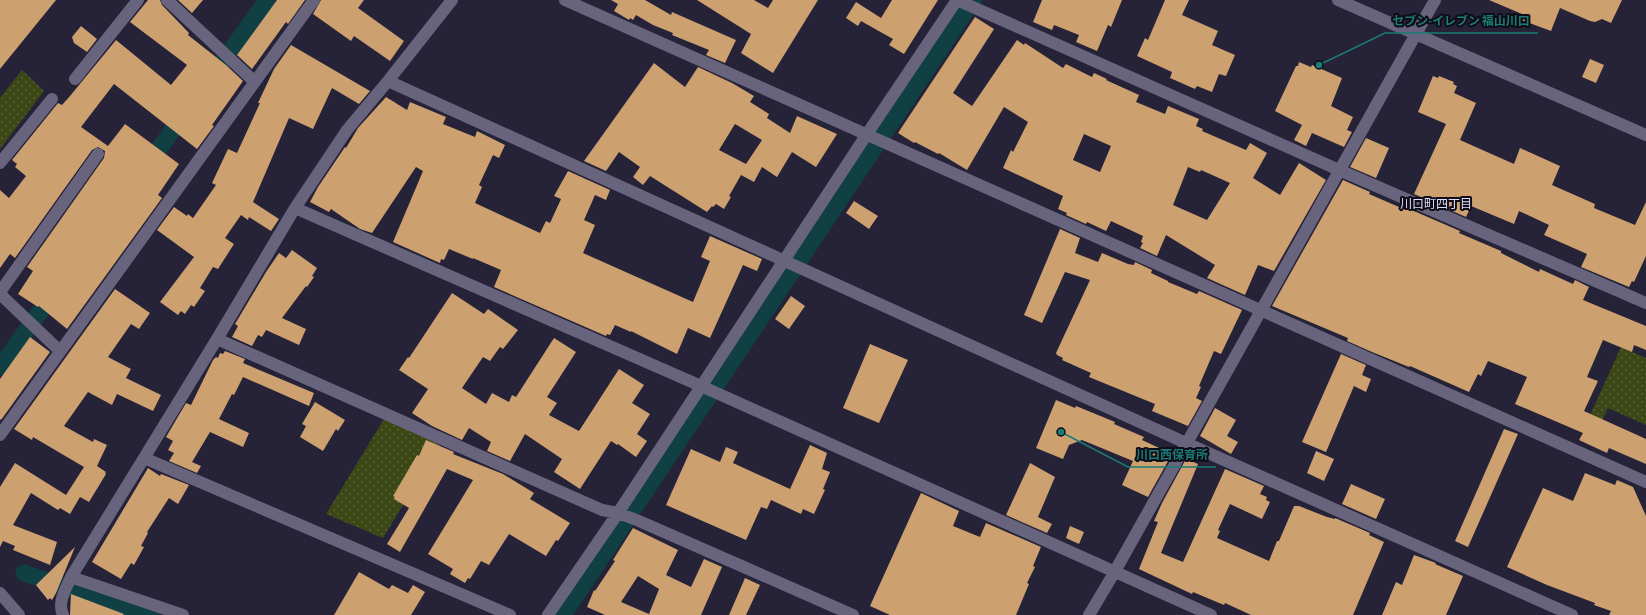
<svg xmlns="http://www.w3.org/2000/svg" width="1646" height="615" font-family="'Alegreya Sans','Noto Sans JP',sans-serif">
<style>
.grass{fill:url(#grass-dots)}
.lines{fill:none;stroke-linecap:round;stroke-linejoin:round}
.canal{stroke:#103f44;stroke-width:17}
.building{fill:#cda070;fill-rule:evenodd}
.minor{stroke:#68647e;stroke-width:12}
.labels{text-anchor:middle;stroke-width:4;stroke-linejoin:round;paint-order:stroke}
.neighbourhood-label{font-size:12px;fill:#e0dbf9;stroke:#0f0d17}
.leader{fill:none;stroke:#1a7c75;stroke-width:1.5}
.callout-dot{fill:#1a7c75;stroke:#0f0d17;stroke-width:1.5}
.callout-label{font-size:12px;text-anchor:middle;font-weight:bold;fill:#1a7c75;stroke:#0f0d17;stroke-width:4;stroke-linejoin:round;paint-order:stroke}
</style>
<defs>
<pattern id="grass-dots" width="8" height="8" patternUnits="userSpaceOnUse"><rect width="8" height="8" fill="#3b4816"/><path d="M2 2h.1M6 6h.1" fill="none" stroke="#586339" stroke-width="1.8" stroke-linecap="round"/></pattern>
</defs>
<rect width="100%" height="100%" fill="#262238"/>
<path class="grass" d="M22 70 44 91 0 149V98Z
M1621 347 1646 358V425L1608 408 1593 438 1582 433Z
M389 411 444 437 383 538 326 514Z"/>
<g class="lines">
<path class="canal" d="M209 81 267 0
M145 168 186 112
M0 367 55 291
M24 573 151 615
M563 615 973 0"/>
</g>
<path class="building" d="M0 0H56L0 69Z
M148 0H160L162 5 189 33 188 35 226 65 243 81 212 125 214 126 197 149 114 84 81 127 108 146 125 124 179 164 158 195 162 198 67 329 39 306 38 307 18 294 33 271 27 267 104 158 105 151 98 147 92 150 15 258 10 254 0 268V190L9 198 26 176 15 167 17 164 12 160 58 103 62 105 70 96 116 40 171 85 187 65 130 22Z
M178 0H203L192 13Z
M277 0H305L288 24 286 22 252 69 237 55Z
M321 0H364L358 8 404 41 390 61 354 36 351 41 313 14Z
M611 0H645L671 15 672 12 736 40 725 63 706 55 709 50 672 35 673 33 653 25 636 15 633 20 630 18 629 20 614 11 618 4Z
M697 0H754L768 8 773 0H818L773 73 741 53 751 34Z
M892 0H938L904 54 889 45 893 39 861 21 858 26 846 18 856 2 881 18Z
M1042 0H1122L1111 27 1108 25 1097 51 1076 42 1079 35 1054 25 1052 30 1033 22Z
M1165 0H1189L1182 15 1218 31 1212 45 1235 55 1226 76 1219 74 1212 92 1197 86 1195 89 1170 78 1172 72 1137 56 1145 38 1148 40Z
M1489 0H1622L1611 23 1602 19 1595 22 1590 21 1560 8 1551 31 1519 19 1522 14Z
M975 17 994 29 953 93 972 106 1017 40 1024 45 1025 43 1063 68 1066 64 1092 77 1094 73 1107 79 1106 80 1139 95 1136 102 1165 114 1168 106 1199 119 1196 126 1203 129 1202 131 1246 150 1250 143 1267 153 1253 178 1280 195 1299 163 1326 180 1274 271 1258 265 1245 295 1207 278 1215 265 1166 235 1157 256 1140 248 1143 243 1141 242 1143 236 1111 221 1106 231 1087 222 1086 224 1066 215 1067 213 1058 209 1063 196 1003 168 1011 150 1013 152 1028 122 1004 107 967 170 939 153 938 154 915 142 914 143 898 133ZM1084 134 1111 146 1100 172 1073 160ZM1188 167 1200 172 1201 170 1230 183 1207 220 1173 205Z
M81 26 97 39 87 52 74 43 72 37Z
M291 45 370 91 359 104 332 88 313 129 289 118 253 202 279 219 271 231 249 217 248 220 241 215 225 238 234 244 218 269 213 267 200 288 205 291 194 307 191 305 185 314 181 311 178 315 160 302 194 257 157 230 174 207 187 216 188 214 193 218 216 185 212 183 228 149 237 153 260 103H258L274 69Z
M1590 59 1604 65 1596 83 1582 77Z
M1299 62 1311 67 1312 65 1342 78 1331 106 1353 117 1347 130 1352 132 1344 147 1312 133 1306 146 1294 140 1302 125 1275 111 1296 66H1298Z
M654 63 685 87 698 67 732 83 754 96 750 102 769 114 767 118 790 133 797 116 837 134 816 167 792 152 777 177 762 167 754 182 741 175 729 196 731 197 724 209 716 204 713 207 712 206 707 212 650 176 643 185 633 177 640 167 619 152 606 171 584 161ZM735 124 762 140 746 164 719 150Z
M1433 76 1438 78 1439 76 1454 82 1453 84 1457 86 1454 93 1476 103 1460 140 1514 164 1520 148 1560 166 1552 185 1595 204 1594 208 1635 225 1646 202V256L1634 282 1632 281 1629 287 1581 267 1587 254 1544 235 1549 225 1519 211 1514 224 1471 206 1466 217 1414 194 1446 124 1418 112Z
M386 97 407 110 410 102 446 117 443 124 475 137 477 131 505 145 499 158 493 155 479 185 482 187 475 203 540 233 546 221 550 223 561 199 554 196 568 171 610 190 606 200 595 195 584 220 595 225 583 253 693 302 710 261 701 257 710 236 762 259 757 271 743 265 710 338 688 328 677 354 631 331V332L615 325 610 335 607 334 606 336 494 287 501 270 473 258V259L449 249 444 260 441 259 440 263 393 242 423 171 416 167 372 233 360 229 331 209 329 212 310 202 318 187 345 147 346 148 358 128Z
M1366 138 1389 148 1376 178 1350 167Z
M1343 180 1370 192 1369 194 1406 210 1407 208 1460 231 1459 233 1501 251V253L1539 272 1540 269 1573 284 1575 280 1589 287 1583 300 1646 326V350L1634 345 1632 352 1603 340 1587 377 1598 381 1584 411 1646 439V464L1609 448 1607 453 1579 440 1583 433 1515 404 1527 377 1488 361 1481 376 1478 374 1469 392 1410 366 1409 367 1372 352 1347 341 1348 338 1272 306Z
M854 201 878 216 869 229 846 213Z
M1060 229 1080 238 1075 253 1098 262 1102 253 1128 264 1134 265 1135 262 1152 270 1151 273 1168 281V282L1197 294 1199 291 1242 310 1221 354 1214 351 1199 386 1201 387 1196 398 1202 401 1188 426 1152 411 1155 404 1089 377 1091 373 1062 360 1063 358 1057 355 1056 353 1090 280 1065 272 1042 323 1024 315Z
M292 250 317 268 312 276 314 277 307 287 306 286 282 318 306 329 299 345 266 330 262 337 258 335 252 346 232 337 238 326 235 324 266 272 279 253 286 258Z
M115 289 150 313 139 329 131 324 108 357 131 369 126 378 161 395 153 411 117 394 112 405 88 392 64 426 93 442 94 439 107 445 97 466 106 472 105 473 106 474 89 502 80 497 70 514 60 508 58 510 31 493 13 525 57 542 50 565 13 550 15 546 3 541 0 547V487L15 463 66 495 84 467 33 437 32 440 14 429Z
M452 293 484 314 488 309 518 330 503 349 500 347 490 361 483 357 462 388 486 404 492 393 509 402 512 395 516 397 554 338 576 352 547 397 557 403 549 415 579 431 619 369 644 385 632 403 650 414 637 434 647 441 636 457 618 444 617 445 611 441 580 489 554 472 562 459 525 434 510 461 487 451 491 442 469 428 462 440 432 426 412 413 428 389 399 370 408 357 409 358Z
M791 296 805 306 789 329 775 319Z
M30 337 50 352 1 420 0 419V379Z
M870 344 908 360 879 423 843 408Z
M225 351 245 359 243 363 314 393 309 406 243 377 234 395 232 394 219 419 249 433 243 447 210 432 192 462 201 466 197 473 169 461 174 453 168 450 173 441 166 437 186 403 191 405 213 360 216 357 218 358 220 353 223 354Z
M1341 354 1366 365 1362 375 1371 379 1366 392 1354 386 1326 452 1302 442Z
M1056 400 1075 408 1076 406 1115 422 1114 424 1144 437 1142 440 1172 454 1148 497 1122 485 1133 461 1082 440 1069 445 1063 459 1036 448Z
M315 402 345 420 338 431 336 429 323 451 300 437 306 426 302 424Z
M1215 408 1236 420 1227 436 1238 442 1231 454 1200 436Z
M1504 429 1518 434 1468 547 1455 541Z
M426 440 454 452 453 454 503 474 534 493 530 499 570 523 558 541 556 540 546 556 509 534 489 565 481 561 470 579 468 578 465 583 450 574 453 569 428 554 473 480 447 469 400 552 387 544 409 508 394 499 395 497 393 496 417 455 419 456Z
M810 445 827 453 822 469 830 472 823 489 825 490 814 514 803 509 801 514 771 500 767 509 761 507 746 540 666 505 691 449 720 462 726 447 738 452 733 463 790 489Z
M1316 451 1334 459 1324 481 1307 473Z
M1186 459 1198 464 1161 553 1183 562 1225 469 1264 486 1260 494 1267 497 1266 500 1270 502 1262 519 1230 504 1218 530 1220 531 1217 538 1269 561 1277 541H1279L1294 506H1299L1327 517 1335 519V518L1370 533 1369 535 1384 542 1353 615H1251L1225 603 1224 605 1193 592 1192 594 1139 569 1158 522 1154 521 1162 503Z
M1030 463 1055 477 1038 517 1052 524 1047 533 1006 515Z
M148 468 160 476 161 474 189 485 178 504 169 498 147 532 148 533 141 546 144 547 134 565 131 563 121 579 92 562Z
M1585 473 1615 485 1617 480 1633 487 1646 516V615H1609L1611 611 1594 605 1595 603 1547 585 1507 567 1543 488 1573 501Z
M1351 484 1385 499 1376 519 1342 504Z
M921 493 959 511 953 526 980 537 986 523 1041 547 1033 566 1035 567 1027 583 1029 584 1016 615H890L870 606Z
M1070 526 1084 532 1079 544 1066 538Z
M633 528 678 550 666 575 691 587 704 559 722 567 701 615H605L587 607 594 590 595 591 615 561 613 560ZM638 576 659 589 649 614 621 602Z
M75 547 56 593 52 600 50 598 48 600 36 585Z
M1414 555 1436 563 1435 564 1463 576 1446 615H1382L1396 582 1402 585Z
M359 572 389 589 392 585 408 593 413 585 425 592 411 615H334Z
M745 578 760 585 746 615H729Z
M71 594 124 614 123 615H70Z"/>
<g class="lines">
<path class="minor" d="M167 0 255 82
M565 0 1646 482
M957 0 1339 170 1646 303
M1338 0 1646 135
M75 79 138 0
M388 81 1186 443 1572 615
M0 163 52 99
M295 208 701 386 1211 615
M0 292 98 154
M0 294 60 351
M217 339 602 510 618 513 639 521 853 615
M0 435 314 0
M144 458 510 615
M71 577 183 615
M0 593 19 615
M63 615C57 602 66 589 71 577L217 339 295 208 347 130 388 81 452 0
M548 615 618 513 867 134 957 0
M1089 615 1114 573 1435 0"/>
</g>
<g class="labels">
<g class="neighbourhood-label">
<text x="1436" y="208">川口町四丁目</text>
</g>
</g>
<path class="leader" d="M1319 65L1385 33H1538M1061 432L1128 467H1216"/>
<g class="callout-dot">
<circle cx="1319" cy="65" r="4"/>
<circle cx="1061" cy="432" r="4"/>
</g>
<g class="callout-label">
<text x="1461" y="25">セブン-イレブン 福山川口</text>
<text x="1172" y="459">川口西保育所</text>
</g>
</svg>
